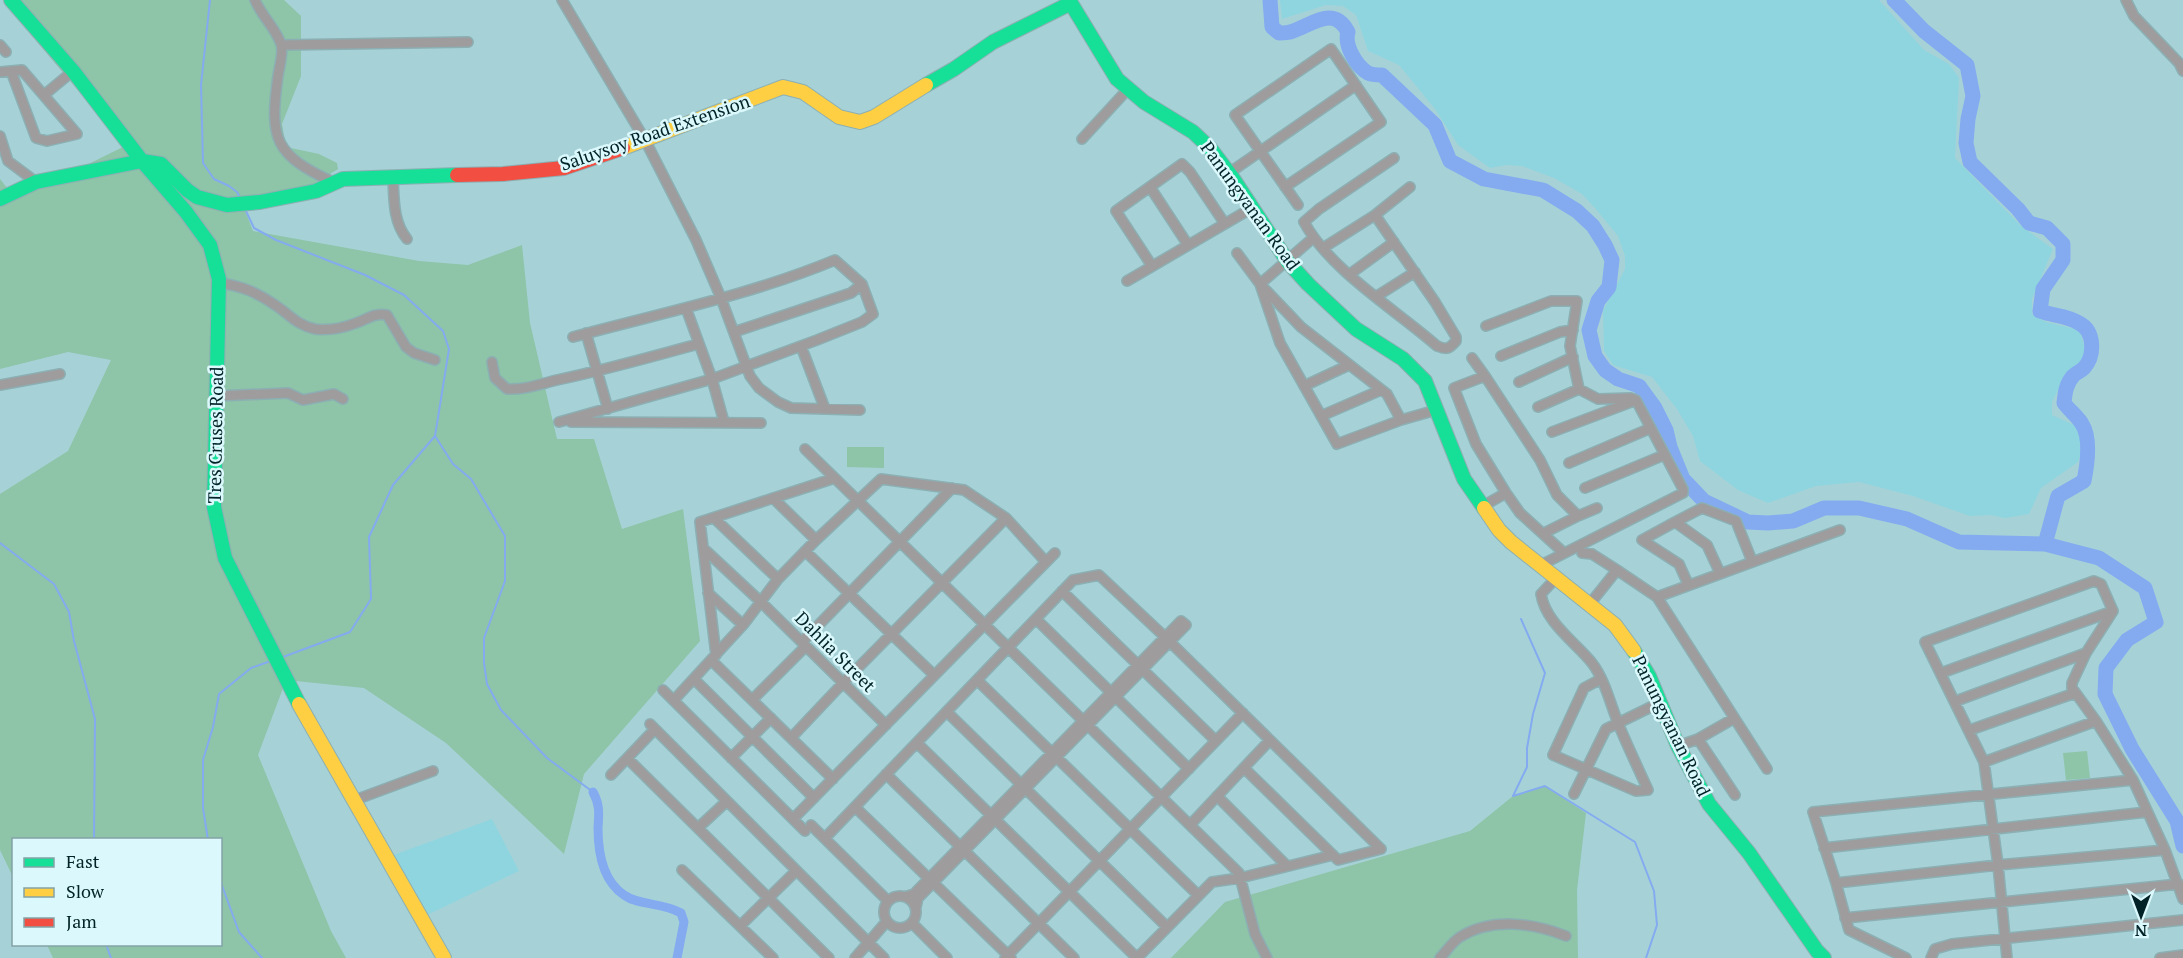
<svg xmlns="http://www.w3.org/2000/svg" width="2183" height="958" font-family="'PT Serif',serif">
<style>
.built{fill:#8fd5df}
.green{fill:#8ec4a7}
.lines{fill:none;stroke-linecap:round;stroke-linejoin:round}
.stream{stroke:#84abf0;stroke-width:2}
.canal{stroke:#84abf0;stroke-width:9}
.river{stroke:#84abf0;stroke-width:15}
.street-casing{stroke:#8cafb3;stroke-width:12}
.fast-casing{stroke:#8cafb3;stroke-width:16}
.slow-casing{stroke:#8cafb3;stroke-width:16}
.jam-casing{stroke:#8cafb3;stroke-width:16}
.street{stroke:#9e9c9c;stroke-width:9}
.fast{stroke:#16e098;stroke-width:14}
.slow{stroke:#ffcf43;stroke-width:14}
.jam{stroke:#f24e42;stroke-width:14}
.labels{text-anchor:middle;stroke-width:5;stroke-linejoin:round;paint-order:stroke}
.street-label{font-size:18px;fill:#012327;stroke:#dbf9fd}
</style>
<rect width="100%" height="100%" fill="#a6d2d7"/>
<path class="built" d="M1280 0H1879L1924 50 1949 64 1959 78 1955 158 2021 226 2053 249 2032 299V314L2046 322 2079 330 2086 350 2078 371 2062 382 2052 402V415L2076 426 2083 448 2078 462 2041 488 2029 514 2005 518 1991 515 1970 516 1913 496 1859 482 1816 486 1768 503 1738 490 1700 461 1693 436 1677 409 1652 377 1613 365 1604 351 1603 311 1625 269V256L1618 236 1595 208 1582 194 1554 178 1522 166 1506 165 1490 168 1458 145 1435 109 1399 65 1368 51 1356 15 1343 6 1326 5 1282 19Z
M492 819 519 871 427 915 391 856Z"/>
<path class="green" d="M11 0H284L301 16V76L282 124 286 147 319 154 337 163 338 169 309 187 283 193 240 198 253 231 419 261 468 265 522 245 530 323 557 439H594L622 529 683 509 700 641 584 774 564 854 446 743 364 688 286 680 258 755 331 931 346 958H53L47 945 220 944V840H14L13 877 0 850V494L68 451 111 360 68 352 0 369V179L8 189 66 175 125 146 5 4Z
M847 447H884V468L847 467Z
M2087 751 2090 778 2066 780 2063 753Z
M1545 786 1586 813 1577 890 1578 958H1171L1225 902 1470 831 1513 796Z"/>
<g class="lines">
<path class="stream" d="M210 0 201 85 203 163 214 179 229 186 237 192 239 196
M246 211 254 228 276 240 365 275 404 295 443 331 449 349 435 436 453 464 471 479 505 536V581L484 638V663L487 684 501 710 547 758 593 792
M0 543 54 584 69 612 74 641 95 719 94 840
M283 657 350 632 371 599 369 537 393 485 435 436
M1513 796 1545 786 1635 842 1654 891 1657 925 1646 958
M1513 796 1527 767V748L1533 714 1545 673 1521 619
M208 840 203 808V760L213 727 219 694 251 668 268 662
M220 880 239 932 262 958
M106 944 111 958"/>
<path class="canal" d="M593 792C600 805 599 813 598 828 598 852 603 881 624 895 639 906 662 902 681 913L684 922 677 958"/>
<path class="river" d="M1270 0 1272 27 1279 33C1283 33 1289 33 1293 31 1313 24 1334 5 1348 32 1344 45 1356 66 1368 73 1372 75 1378 75 1382 75L1435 125 1450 161 1484 179 1543 190 1577 211 1593 226 1605 245 1612 260 1609 287 1598 301 1589 330 1595 356 1605 370 1618 379 1639 386 1655 408 1666 430 1670 447 1683 479 1704 501 1748 522 1768 523 1793 521 1824 508H1859L1907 519 1959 542 2045 544 2099 558 2145 588 2156 622 2127 640 2106 668 2105 694 2132 749 2177 821 2183 846
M1894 0 1924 31 1967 65 1973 96 1968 119 1966 143 1970 162 2018 209 2029 223 2047 228 2063 244V260L2043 289 2040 311C2053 316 2066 315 2079 323 2095 331 2095 356 2084 368 2081 371 2076 373 2073 376 2066 384 2065 393 2064 403 2069 410 2078 417 2082 424 2091 438 2087 466 2084 481L2058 496 2045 544"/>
<defs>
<path id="street" d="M255 0C261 15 276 29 281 44 284 52 279 68 278 76 269 140 275 155 333 182
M562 0 645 140 696 240 721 298 750 376 759 388 778 402 791 408 860 410
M2126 0 2134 16 2179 63 2183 71
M0 45 6 52
M282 45 468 42
M0 72 22 70 77 134 47 141 36 138 11 71
M44 95 73 71
M0 136 8 161 36 182
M1082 139 1128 89
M1229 173 1356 85
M393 177C394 199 393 222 407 239
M1150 187 1188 245
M1285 187 1381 122 1331 49 1235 115 1298 205
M1375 215 1435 302 1456 337V341C1449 349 1447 350 1437 346 1396 310 1330 270 1304 222L1319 209 1394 158
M1323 248 1375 215 1410 187
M1237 253 1260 284 1301 327 1387 394 1401 420 1337 444 1280 343 1260 284 1313 238
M1152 266 1116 211 1182 164 1190 172 1225 224
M1350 274 1394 242
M1127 281 1252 208
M219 283C242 286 256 292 275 305 289 314 298 326 315 329 329 331 343 328 356 323 368 319 373 313 387 315L406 347 414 353 435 360
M1377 296 1415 272
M686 308 712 379 724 422
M1486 326 1551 301H1577L1570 346 1579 389 1598 399 1631 398 1636 400 1683 489V493L1541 565
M734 332 851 293 862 284
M586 333 608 409
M801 346 825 409
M1501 356 1560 332 1573 330
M1472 358 1485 376 1454 388 1476 444 1506 493 1520 513 1564 553
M492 362 495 378 507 389C525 390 540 384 557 380 605 370 651 357 698 344
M1485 376 1540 460 1557 495 1578 516 1544 533
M1519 382 1573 357
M0 385 60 374
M1304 386 1349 365
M217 396 288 393 303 400 334 394 343 399
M1538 407 1579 389
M1321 416 1381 390
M1401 420 1436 410
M559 422 712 379 817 340 862 322 873 314 862 284 835 260C751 295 661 313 573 337
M571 422 761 423
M1552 432 1634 401
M805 449 1239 873 1255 934 1267 958
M1569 463 1651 428
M1585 488 1664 455
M773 498 816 540
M1483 506 1506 493
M1578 516 1597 508
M714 518 778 579
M1675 522 1702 508 1736 521 1752 561
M703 548 761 602 886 725
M805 551 934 675
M1582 553 1592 554 1617 570
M1557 577 1541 594C1545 622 1576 643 1592 663 1605 680 1610 703 1618 723 1627 745 1638 768 1648 790L1636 791 1553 755 1584 688 1601 679
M1688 584 1679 564 1642 540 1675 522 1707 545 1720 573
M1062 591 1216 741
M708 593 743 625
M1657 597 1840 530
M1589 605 1617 570 1657 597 1767 769
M1036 619 1189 769
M802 642 952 488
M716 655 700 522 835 478
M711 660 833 779
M1941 673 2113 611
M694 679 814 798
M977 680 1198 895
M663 690 805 831
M674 700 743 625 778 579 816 540 881 479 964 490 1006 518 1046 562
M752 700 806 646
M1956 701 2086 653
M947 712 1167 927
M650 724 884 958
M1970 730 2075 693
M791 738 843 683 1006 518
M1698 739 1735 795
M917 743 1137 958
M1678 746 1698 739 1733 719
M731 758 771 718
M628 759 829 958
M1984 762 2096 721
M1244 768 1338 860 1381 849
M886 774 1074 958
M611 775 655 729
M1574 794 1606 729 1659 703
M1217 796 1287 866
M355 800 433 771
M855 807 1011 958
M793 819 1055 553
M811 825 888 901
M1190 825 1270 740
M699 827 727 801
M825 838 1073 580 1099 575 1165 637 1381 849
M1824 848 2147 812
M682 870 773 958
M1836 883 1998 865 2165 850
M884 912a16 16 0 1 1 32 0a16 16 0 1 1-32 0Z
M905 897 914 894 1181 621 1186 625 918 898 916 907
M1845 918 2179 884
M912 923 947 958
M740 926 796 871
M855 958 887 921
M1005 958 1243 713
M1137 958 1212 882 1240 878 1333 855
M1440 958C1446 952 1452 942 1460 937 1492 917 1533 923 1566 936
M1906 958 1849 930 1836 883 1813 812 2133 780
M1931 958 1935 949 1952 944 2183 920
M2007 958 1998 865 1984 762 1925 642 2094 581 2101 584 2113 611 2086 653 2072 683V688L2096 721 2133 780 2165 850 2183 899
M2160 958 2183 955"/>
<path id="fast" d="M11 0 73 71 142 161 186 212 210 245 219 279 214 507 225 558 299 704
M1069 0 1117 79 1144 102 1193 132 1210 148 1232 177 1288 262 1308 284 1356 329 1403 359 1425 381 1464 479 1484 508
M926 85 954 69 993 42 1071 3
M0 199 36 182 142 161 161 164 187 190 197 197 227 205 260 202 316 191 343 179 457 175
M1634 651 1649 676 1678 746 1709 804 1749 853 1817 951 1824 958"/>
<path id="slow" d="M623 148 783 87 803 92 839 117 860 122 874 117 926 85
M1484 508 1499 530 1511 542 1615 625 1634 651
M299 704 444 958"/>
<path id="jam" d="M457 175 503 174 564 168 623 148"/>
</defs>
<use href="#street" class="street-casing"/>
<use href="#fast" class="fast-casing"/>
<use href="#slow" class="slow-casing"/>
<use href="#jam" class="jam-casing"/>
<use href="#street" class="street"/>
<use href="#fast" class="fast"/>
<use href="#slow" class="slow"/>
<use href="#jam" class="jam"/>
</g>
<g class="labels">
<g class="street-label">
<text transform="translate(655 133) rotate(-19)" y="6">Saluysoy Road Extension</text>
<text transform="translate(1250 206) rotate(54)" y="6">Panungyanan Road</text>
<text transform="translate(216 435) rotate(-89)" y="6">Tres Cruses Road</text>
<text transform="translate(835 652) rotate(45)" y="6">Dahlia Street</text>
<text transform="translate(1671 726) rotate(64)" y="6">Panungyanan Road</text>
</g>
</g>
<rect x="12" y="838" width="210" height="108" fill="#dbf9fd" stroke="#84a3a7" stroke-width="1.5"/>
<rect x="24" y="858" width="30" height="9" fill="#16e098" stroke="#84a3a7" stroke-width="1.5"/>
<text x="66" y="868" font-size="18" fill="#012327">Fast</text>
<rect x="24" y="888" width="30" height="9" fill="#ffcf43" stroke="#84a3a7" stroke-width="1.5"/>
<text x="66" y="898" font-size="18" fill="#012327">Slow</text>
<rect x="24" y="918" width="30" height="9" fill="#f24e42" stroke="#84a3a7" stroke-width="1.5"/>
<text x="66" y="928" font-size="18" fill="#012327">Jam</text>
<g transform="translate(2141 916) rotate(180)" stroke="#dbf9fd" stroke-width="4.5" paint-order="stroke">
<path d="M0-4.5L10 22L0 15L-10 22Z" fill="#012327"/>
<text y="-9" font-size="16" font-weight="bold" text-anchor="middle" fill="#012327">N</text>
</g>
</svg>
